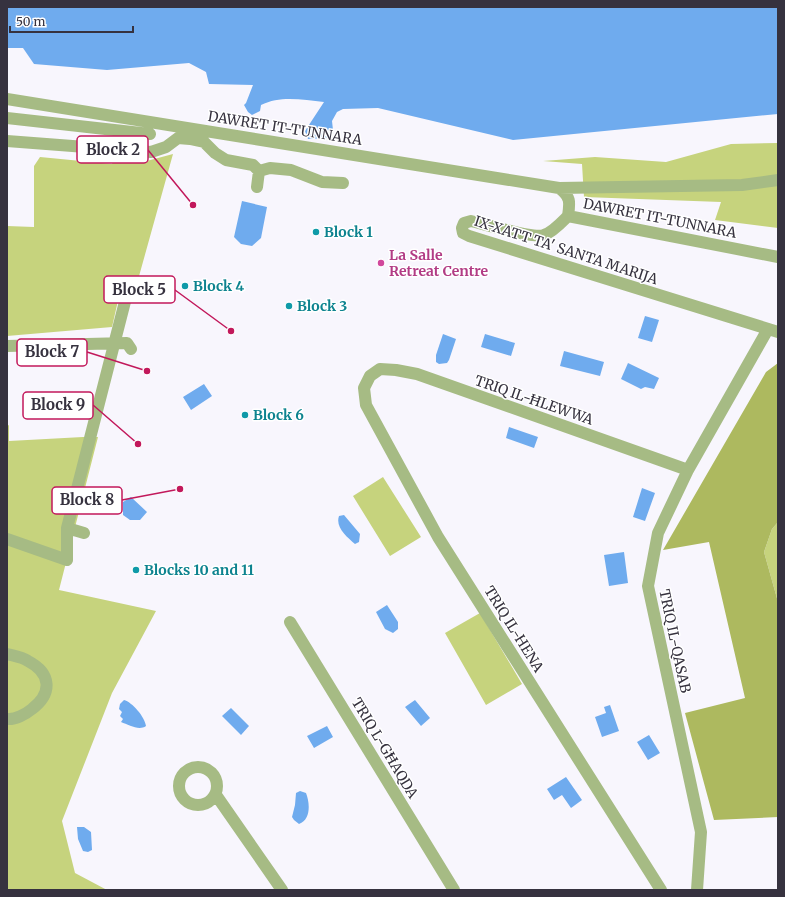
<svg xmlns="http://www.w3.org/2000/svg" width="785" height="897" font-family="Merriweather,serif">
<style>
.green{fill:#c6d37d}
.forest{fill:#adb95f}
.water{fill:#6fabee}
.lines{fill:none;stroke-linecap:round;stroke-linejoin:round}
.minor{stroke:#a6bb84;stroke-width:12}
.culture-dot{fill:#0f9aa8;stroke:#fff;stroke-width:1.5}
.hotel-dot{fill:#d1479c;stroke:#fff;stroke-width:1.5}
.labels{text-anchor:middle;stroke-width:3;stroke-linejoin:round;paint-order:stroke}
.street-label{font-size:14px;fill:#36323f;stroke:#fff}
.culture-label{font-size:14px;font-weight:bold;fill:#0d838f;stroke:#fff;text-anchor:start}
.hotel-label{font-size:14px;font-weight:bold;fill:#b23c85;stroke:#fff;text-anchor:start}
.leader{fill:none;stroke:#c2185b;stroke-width:1.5}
.callout-dot{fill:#c2185b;stroke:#fff;stroke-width:1.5}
.callout{fill:#fff;stroke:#c2185b;stroke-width:1.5}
.callout-label{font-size:15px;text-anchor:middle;font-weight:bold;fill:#36323f}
</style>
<rect width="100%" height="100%" fill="#f8f6fd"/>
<path class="green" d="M778 143V228L715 220 721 202 584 197 582 164 543 161 595 157 666 162 731 144Z
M173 154 136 287 122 283 112 327 7 336V226L34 227V166L40 157 112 164 115 157 143 162Z
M9 425V441L83 437H98L59 590 156 611 112 693 62 821 75 873 107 890H7V426Z
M383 477 421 537 390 556 353 496Z
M778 522V602L764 552 772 529Z
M480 613 522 684 486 705 445 633Z"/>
<path class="forest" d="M778 363V522L772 529 764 552 778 602V817L714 820 685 713 745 698 709 542 663 550 766 372Z"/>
<path class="water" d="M7 7H778V114L513 140 378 108 343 109 337 112 332 121 333 130 326 131 328 138 308 139 305 131 324 102C303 100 281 95 261 105L260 111 252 115 248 112 244 105 246 103 253 85 209 84 206 72 189 63 107 70 34 64 23 48H7Z
M242 201 267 207 261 238 252 246 241 244 234 237Z
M645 316 659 320 652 342 638 338Z
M443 334 456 339 449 360 447 363 439 364 436 362V355Z
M485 334 515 343 511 356 481 347Z
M564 351 604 362 600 376 560 366Z
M628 363 659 378 654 389 645 387 641 389 621 379Z
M204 384 212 396 191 410 183 397Z
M509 427 538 437 534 448 506 438Z
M642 488 655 493 645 521 633 517Z
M131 497 147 512 140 520H130L123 515V502Z
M344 515 360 534 359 542 355 544C347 537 335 527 339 516Z
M624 552 628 583 609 586 604 555Z
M387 605 398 622V629L393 633 385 629 376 612Z
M124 700C132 702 145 717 146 726 139 731 129 725 121 722L123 719 120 716 122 712 119 709 120 704Z
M415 700 430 718 421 726 405 707Z
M610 705 619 731 602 737 595 717 606 713 604 707Z
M231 708 249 726 241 735 222 716Z
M327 726 333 737 314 748 307 736Z
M649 735 660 753 648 760 637 742Z
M566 777 582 800 571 808 562 795 554 800 547 789Z
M300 791 306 793C310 803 311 820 299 824L294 820 292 817 295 805 296 793Z
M77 827H84L91 832 92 850 88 852 83 851 78 839Z"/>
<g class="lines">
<path class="minor" d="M7 99 559 188C571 197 570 202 568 216
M7 118 150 134
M7 141 151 152 166 147 178 138 190 139 204 142 215 153 226 160 253 165 259 171 257 187
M259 171 270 168 291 170 322 182 343 183
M559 188 742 185 778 180
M568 216C561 223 553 232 544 235 534 239 484 224 471 221L464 223 462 228 463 233 469 236 778 332
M568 216 778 257
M7 346 127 343 131 349
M67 528 84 533
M7 539 67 560V528L129 286
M290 622 454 890
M7 654C14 656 22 657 28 661 51 673 53 693 32 709 26 714 15 720 7 719
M179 786a19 19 0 1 1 38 0a19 19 0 1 1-38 0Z
M216 795 282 890
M661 890 438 537 366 405 364 388 370 376 380 369 396 370 417 374 688 470
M697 890 701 832 648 586 658 533 688 470 768 329"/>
</g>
<g class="culture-dot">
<circle cx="316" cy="232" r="4"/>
<circle cx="185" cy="286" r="4"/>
<circle cx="289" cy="306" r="4"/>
<circle cx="245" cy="415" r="4"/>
<circle cx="136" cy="570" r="4"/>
</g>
<circle class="hotel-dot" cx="381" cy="263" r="4"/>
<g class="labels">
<g class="street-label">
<text transform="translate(285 128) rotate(9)" y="5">DAWRET IT-TUNNARA</text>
<text transform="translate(660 218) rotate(11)" y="5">DAWRET IT-TUNNARA</text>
<text transform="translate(566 250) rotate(18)" y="5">IX-XATT TA' SANTA MARIJA</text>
<text transform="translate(534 400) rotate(19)" y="5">TRIQ IL-ĦLEWWA</text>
<text transform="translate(514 629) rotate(58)" y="5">TRIQ IL-HENA</text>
<text transform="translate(675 641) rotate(78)" y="5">TRIQ IL-QASAB</text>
<text transform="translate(385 748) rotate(59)" y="5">TRIQ L-GĦAQDA</text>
</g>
<g class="culture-label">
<text x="324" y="237">Block 1</text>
<text x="193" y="291">Block 4</text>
<text x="297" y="311">Block 3</text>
<text x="253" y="420">Block 6</text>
<text x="144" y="575">Blocks 10 and 11</text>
</g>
<g class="hotel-label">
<text x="389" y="260">La Salle<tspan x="389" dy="16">Retreat Centre</tspan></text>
</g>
</g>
<path class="leader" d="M193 205L148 150M231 331L175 290M147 371L87 352M138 444L93 405M180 489L122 500"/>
<g class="callout-dot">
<circle cx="193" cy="205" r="4"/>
<circle cx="231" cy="331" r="4"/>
<circle cx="147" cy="371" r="4"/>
<circle cx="138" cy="444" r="4"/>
<circle cx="180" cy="489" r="4"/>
</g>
<g class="callout">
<rect x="77" y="136" width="71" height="27" rx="4"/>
<rect x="104" y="276" width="71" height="27" rx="4"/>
<rect x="17" y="339" width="70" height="27" rx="4"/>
<rect x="23" y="392" width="70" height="27" rx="4"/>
<rect x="52" y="487" width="70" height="27" rx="4"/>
</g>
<g class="callout-label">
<text x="113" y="155">Block 2</text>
<text x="139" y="295">Block 5</text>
<text x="52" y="357">Block 7</text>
<text x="58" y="410">Block 9</text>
<text x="87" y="505">Block 8</text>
</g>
<rect width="785" height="897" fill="none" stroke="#36323f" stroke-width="16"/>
<path d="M10 26v6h123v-6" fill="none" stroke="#36323f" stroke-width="2"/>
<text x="16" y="26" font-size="12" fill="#36323f" stroke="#ffffff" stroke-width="3" paint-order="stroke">50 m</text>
</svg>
